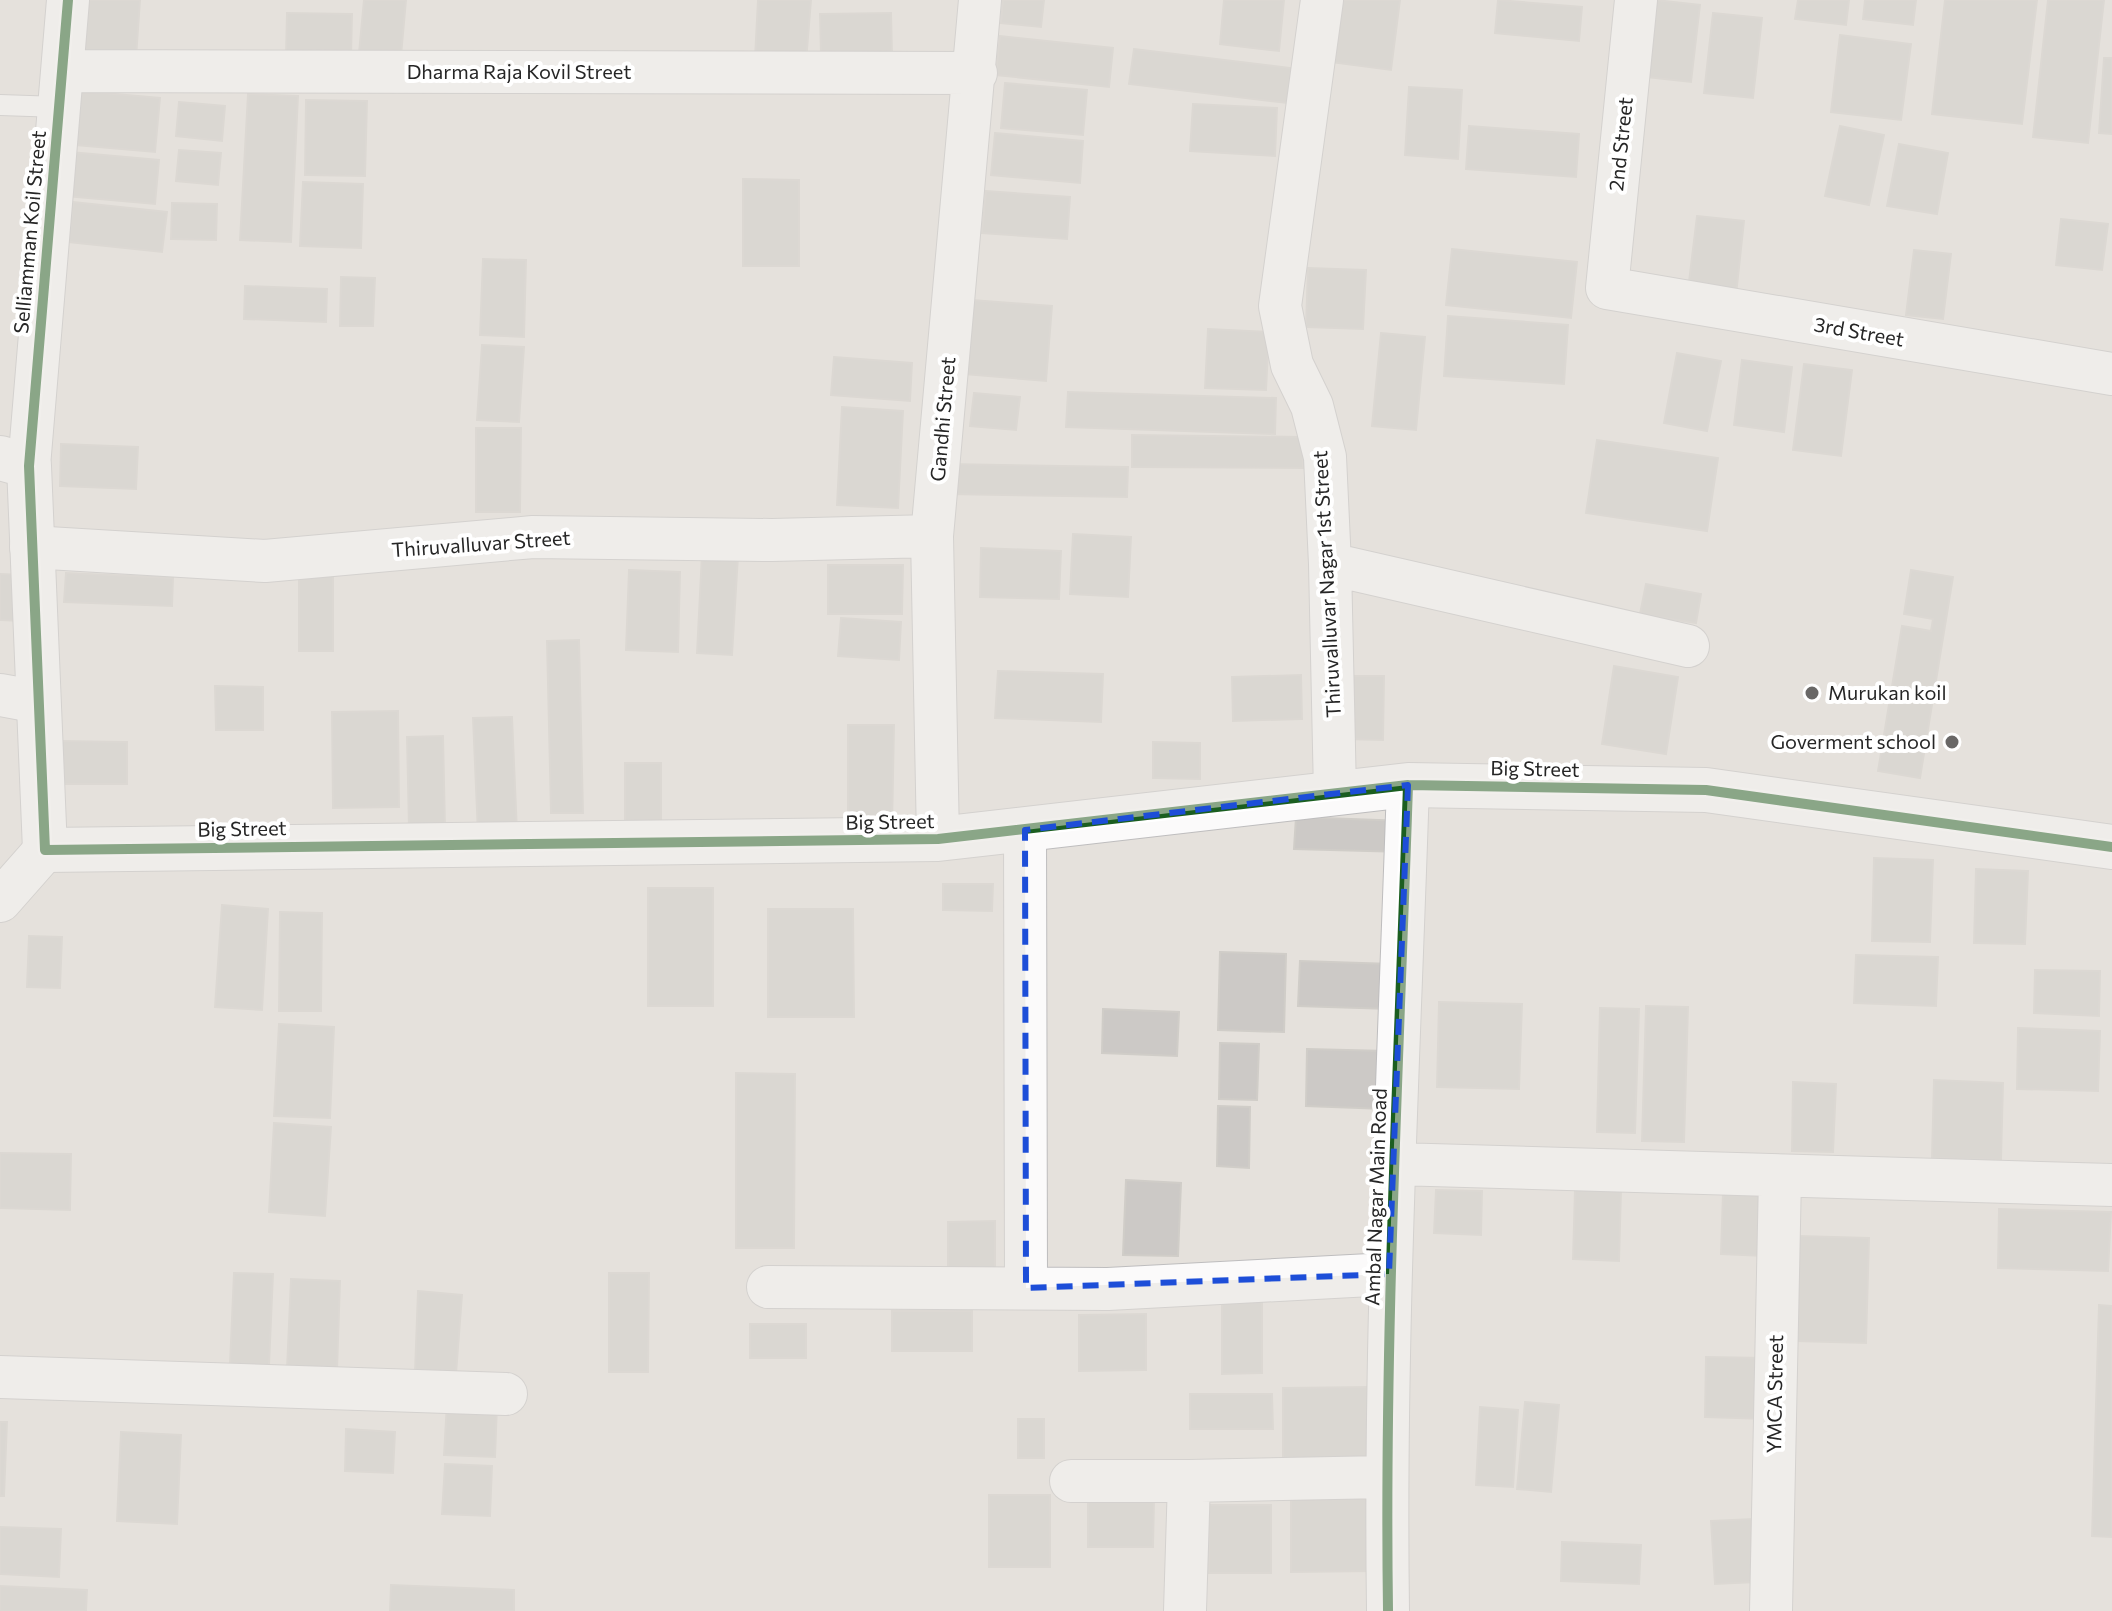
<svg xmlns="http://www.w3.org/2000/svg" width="2112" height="1611" font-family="Commissioner,sans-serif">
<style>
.building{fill:#ccc9c6;stroke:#d0cdc8;stroke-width:2}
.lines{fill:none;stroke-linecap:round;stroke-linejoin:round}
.lane-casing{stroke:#bebdbe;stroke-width:22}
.street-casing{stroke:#bebdbe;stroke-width:44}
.secondary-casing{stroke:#bebdbe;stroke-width:46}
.lane{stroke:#fbfafa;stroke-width:20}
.street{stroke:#fbfafa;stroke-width:42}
.secondary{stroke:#fbfafa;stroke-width:44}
.cycleway-casing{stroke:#fff;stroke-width:15}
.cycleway{stroke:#1b5e20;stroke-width:10}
.marked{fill:none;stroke:#1d4ed8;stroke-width:6;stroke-dasharray:16 10;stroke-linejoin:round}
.poi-dot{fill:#696766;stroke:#fff;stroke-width:3}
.labels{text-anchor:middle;stroke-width:8;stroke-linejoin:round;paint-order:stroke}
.street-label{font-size:20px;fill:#262626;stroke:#fff}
.poi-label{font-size:20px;fill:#262626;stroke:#fff;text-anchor:start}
</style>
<rect width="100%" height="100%" fill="#e5e1dc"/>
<path class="building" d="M84 0H140L136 58 81 54Z
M364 0H406L401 56 359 53Z
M758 0H811L806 62 755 58Z
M1003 0H1044L1041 27 1001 23Z
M1224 0H1284L1279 51 1220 44Z
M1338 0H1400L1391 70 1330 62Z
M1498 0 1582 7 1579 41 1495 33Z
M1656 0 1700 5 1691 82 1647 77Z
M1798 0H1849L1846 25 1795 19Z
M1865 0H1916L1913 25 1863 19Z
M1945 0H2037L2022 124 1932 114Z
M2048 0H2104L2088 143 2033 137Z
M287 13 352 14 351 57 286 56Z
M891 13 892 55 821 56 820 14Z
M1713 13 1762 18 1753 98 1704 93Z
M1840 35 1911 44 1901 120 1831 112Z
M1000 36 1113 48 1109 87 996 75Z
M1134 49 1291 68 1287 103 1129 84Z
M2104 58H2112V134L2099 133Z
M1005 83 1087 90 1083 135 1001 128Z
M1409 87 1462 90 1458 159 1405 155Z
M81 91 160 98 155 152 76 145Z
M248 94 298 96 291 242 240 240Z
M306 100 367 101 365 176 305 175Z
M179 102 225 106 222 141 176 136Z
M1193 104 1277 108 1275 156 1190 151Z
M1469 126 1579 134 1576 177 1466 169Z
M1840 126 1884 135 1869 205 1825 196Z
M995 133 1083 141 1080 183 991 175Z
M1899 144 1948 153 1937 214 1887 206Z
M179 150 221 153 218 185 176 181Z
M70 152 159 160 155 204 66 196Z
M743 179 799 180V266H743Z
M303 182 363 184 361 248 300 246Z
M986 191 1070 197 1067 239 982 233Z
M73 202 167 212 162 252 69 242Z
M172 203 217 204 216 240 171 239Z
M1697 216 1744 221 1736 295 1688 290Z
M2061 219 2108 224 2102 270 2056 265Z
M1452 249 1577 262 1571 318 1446 305Z
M1914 250 1951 254 1943 319 1906 315Z
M483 259 526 260 524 337 480 335Z
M1308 268 1366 270 1363 329 1306 327Z
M341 277 375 278 373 326H340Z
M245 286 327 289 326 322 244 319Z
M959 299 1052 306 1046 381 953 373Z
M1448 316 1568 325 1564 384 1444 376Z
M1208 329 1269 332 1266 390 1205 388Z
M1381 333 1425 337 1416 430 1372 426Z
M482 345 524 347 519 422 477 420Z
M1677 353 1721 361 1707 431 1664 423Z
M834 357 912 363 910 401 831 395Z
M1742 360 1792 367 1784 432 1734 425Z
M1804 364 1852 370 1841 456 1793 450Z
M1068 392 1276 398 1275 434 1066 427Z
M974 393 1020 397 1016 430 970 426Z
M842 407 903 411 898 508 837 505Z
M476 428H521L520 512H476Z
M1132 435 1303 437V468L1132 467Z
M1597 440 1718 458 1707 531 1586 513Z
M61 444 138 447 136 489 60 486Z
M948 464 1128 467 1127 497 947 494Z
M1073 534 1131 537 1128 597 1070 594Z
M981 548 1061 551 1059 599 980 597Z
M702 554 738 556 732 655 697 653Z
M828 565H903L902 614H828Z
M629 570 680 572 678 652 626 650Z
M1911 570 1953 577 1920 778 1878 771 1902 626 1931 631 1933 619 1904 614Z
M299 571H333V651H299Z
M66 573 173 578 172 606 64 602Z
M0 574 24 575 22 621 0 620Z
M1646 584 1701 594 1696 623 1640 614Z
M841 618 901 622 899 660 838 656Z
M579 640 583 813H551L547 641Z
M1614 666 1678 677 1666 754 1602 744Z
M998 671 1103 674 1101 722 995 718Z
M1301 675 1302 719 1233 721 1232 677Z
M1344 676H1384L1383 740 1343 739Z
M215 686 263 687V730H216Z
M398 711 399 807 333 808 332 712Z
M512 717 517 832 478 834 473 718Z
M848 725H894L892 828H848Z
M443 736 445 827 409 828 407 737Z
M59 741 127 742V784H58Z
M1153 742 1200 743V779L1153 778Z
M625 763H661V839H625Z
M1296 817 1405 821 1404 852 1294 849Z
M1874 858 1933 860 1930 942 1872 941Z
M1976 869 2028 871 2025 944 1974 943Z
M943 884H993L992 911 943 910Z
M648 888H713V1006H648Z
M222 905 268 909 262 1010 215 1007Z
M768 909H853L854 1017H768Z
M280 912 322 913 321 1011H279Z
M29 936 62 937 60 988 27 987Z
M1220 952 1286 954 1284 1032 1218 1030Z
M1856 955 1938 957 1936 1006 1854 1003Z
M1300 961 1392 964 1390 1009 1298 1006Z
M2035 970 2100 971 2099 1016 2034 1013Z
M1439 1002 1522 1004 1519 1089 1437 1087Z
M1646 1006 1688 1007 1684 1142 1642 1141Z
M1600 1008 1639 1009 1635 1133 1597 1132Z
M1103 1009 1179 1012 1177 1056 1102 1053Z
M279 1024 334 1027 330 1118 274 1116Z
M2018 1028 2100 1031 2098 1091 2017 1089Z
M1220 1043 1259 1044 1257 1100 1219 1099Z
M1307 1049 1386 1051 1385 1109 1306 1106Z
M736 1073 795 1074 794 1248H736Z
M1934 1080 2003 1083 2001 1160 1932 1158Z
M1793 1082 1836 1084 1833 1152 1792 1151Z
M1218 1106 1250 1107 1249 1168 1217 1166Z
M274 1123 331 1127 325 1216 269 1212Z
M0 1153 71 1154 70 1210 0 1208Z
M1126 1180 1181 1183 1178 1256 1123 1255Z
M1575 1189 1621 1190 1619 1261 1573 1259Z
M1436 1190 1482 1191 1481 1235 1434 1233Z
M1723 1193 1766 1195 1764 1256 1721 1254Z
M1999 1209 2111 1212 2108 1271 1998 1268Z
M995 1221V1274H948V1222Z
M1799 1236 1869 1238 1866 1343 1796 1341Z
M234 1273 273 1274 269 1365 230 1364Z
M609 1273H649L648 1372H609Z
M291 1279 340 1281 337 1371 287 1369Z
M418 1291 462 1295 456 1374 415 1372Z
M1222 1297H1262V1373L1222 1374Z
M2099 1305 2112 1306V1537L2092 1536Z
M892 1311H972V1351H892Z
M1146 1314V1370L1079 1371V1315Z
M750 1324H806V1358H750Z
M1706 1357 1767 1358 1766 1419 1705 1417Z
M1367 1387 1368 1457 1283 1458V1388Z
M1190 1394H1272L1273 1429H1190Z
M1525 1402 1559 1405 1551 1492 1517 1489Z
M447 1403 497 1405 495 1457 444 1455Z
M1480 1407 1518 1410 1513 1487 1476 1485Z
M1018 1419H1044V1458H1018Z
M0 1422H7L4 1496H0Z
M346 1429 395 1432 393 1473 345 1471Z
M121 1432 181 1435 177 1524 117 1521Z
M445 1464 492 1466 490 1516 442 1514Z
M989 1495H1050V1567H989Z
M1291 1496H1378V1571L1291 1572Z
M1088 1499H1154L1153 1547H1088Z
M1209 1505H1271V1573H1209Z
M1753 1519 1756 1582 1715 1584 1711 1521Z
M0 1527 61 1529 59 1577 0 1574Z
M1562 1542 1641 1545 1639 1584 1561 1581Z
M391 1585 514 1590V1611H390Z
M0 1586 87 1590 86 1611H0Z"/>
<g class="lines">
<defs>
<path id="lane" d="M0 105 59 107"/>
<path id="street" d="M1322 0 1280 306 1292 365 1312 406 1325 457 1330 564 1335 793
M1636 0 1607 288 2112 374
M62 71 976 73
M29 466 68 0
M31 547 265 561 533 537 772 540 932 536
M1330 564 1688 646
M0 695 39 702
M1025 830 1026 1288
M938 839 932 536 980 0
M0 901 45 850
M1396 1164 2112 1185
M768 1287 1108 1289 1389 1274
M0 1377 506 1394
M1071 1481H1189L1386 1477
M1185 1611 1189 1481
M1388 1611C1384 1335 1399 1060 1408 785
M1771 1611 1780 1177"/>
<path id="secondary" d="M0 458 29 466 45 850 938 839 1408 785 1706 790 2112 847"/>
</defs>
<use href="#lane" class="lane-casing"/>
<use href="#street" class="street-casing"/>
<use href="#secondary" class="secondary-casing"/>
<use href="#lane" class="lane"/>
<use href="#street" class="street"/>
<use href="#secondary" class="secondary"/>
<defs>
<path id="cycleway" d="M68 0 29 466 45 850 938 839 1408 785 1706 790 2112 847
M1388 1611C1384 1335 1399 1060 1408 785"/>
</defs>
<use href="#cycleway" class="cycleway-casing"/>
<use href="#cycleway" class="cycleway"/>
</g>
<path d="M0 0H2112V1611H0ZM1408 785 1389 1274 1026 1288 1025 830Z" fill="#e5e1dc" fill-opacity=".55" fill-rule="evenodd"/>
<path class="marked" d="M1408 785 1389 1274 1026 1288 1025 830Z"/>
<g class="poi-dot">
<circle cx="1812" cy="693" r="8"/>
<circle cx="1952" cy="742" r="8"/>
</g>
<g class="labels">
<g class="street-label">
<text x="519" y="79">Dharma Raja Kovil Street</text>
<text transform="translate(1621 144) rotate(-84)" y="7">2nd Street</text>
<text transform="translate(30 232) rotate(-85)" y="7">Selliamman Koil Street</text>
<text transform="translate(1859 332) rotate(10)" y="7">3rd Street</text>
<text transform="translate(943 419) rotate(-85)" y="7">Gandhi Street</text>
<text transform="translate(481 544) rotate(-4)" y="7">Thiruvalluvar Street</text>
<text transform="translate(1327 584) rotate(-93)" y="7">Thiruvalluvar Nagar 1st Street</text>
<text transform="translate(1535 769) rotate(1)" y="7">Big Street</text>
<text transform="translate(890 822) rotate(-1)" y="7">Big Street</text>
<text transform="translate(242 829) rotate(-1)" y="7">Big Street</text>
<text transform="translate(1376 1197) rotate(-88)" y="7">Ambal Nagar Main Road</text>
<text transform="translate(1775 1394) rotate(-89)" y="7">YMCA Street</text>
</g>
<g class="poi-label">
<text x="1828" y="700">Murukan koil</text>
<text x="1936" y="749" text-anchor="end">Goverment school</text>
</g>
</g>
</svg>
